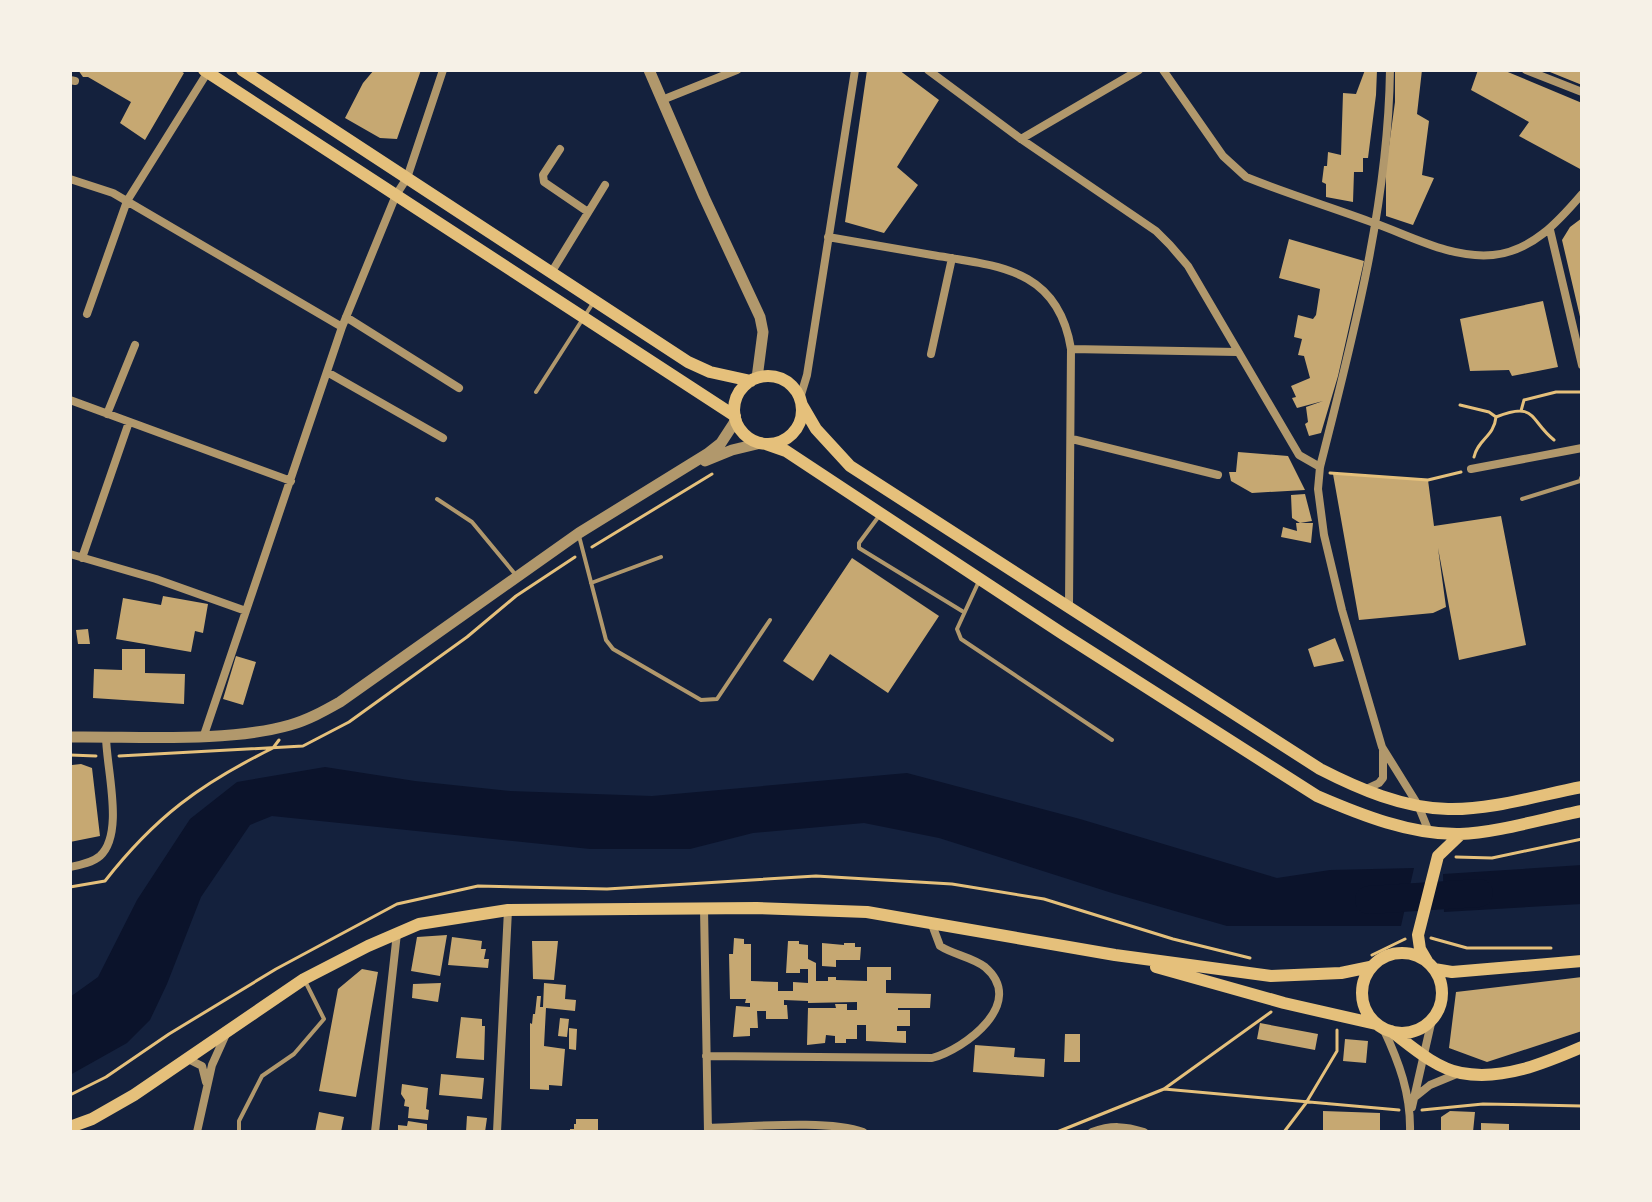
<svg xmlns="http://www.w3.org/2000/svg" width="1652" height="1202" font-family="'Source Sans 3',sans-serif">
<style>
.water{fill:#0b132b}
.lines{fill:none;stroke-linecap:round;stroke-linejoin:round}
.river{stroke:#0b132b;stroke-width:28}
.building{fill:#c6a872}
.path{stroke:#e5c07b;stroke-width:3}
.service{stroke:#b1986c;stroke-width:4}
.minor{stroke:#b1986c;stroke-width:8}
.tertiary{stroke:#b1986c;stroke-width:11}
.secondary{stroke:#e5c07b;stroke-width:12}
</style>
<rect width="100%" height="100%" fill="#14213d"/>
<path class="water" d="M325 767 415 781 510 791 652 796 907 773 1080 819 1277 878 1330 870 1414 868 1401 926H1227L1112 893 939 838 864 823 753 833 690 849H590L272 816 250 825 201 897 167 984 150 1020 127 1043 70 1075V997L98 977 137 900 190 819 237 782Z
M1582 865V904L1444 912 1443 874Z"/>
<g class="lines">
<path class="river" d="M1369 900 1479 893"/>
</g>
<path class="building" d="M78 70H179L184 73 145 140 120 123 131 102 88 77H83Z
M374 70H421L397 139 380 138 345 118 363 83Z
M867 70H899L939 100 897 167 918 185 884 233 845 222Z
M1365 70H1377L1376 95 1368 158H1363V172H1354L1353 202 1326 197V184L1322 182 1324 166H1327L1328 152 1341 155 1343 93 1356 94Z
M1395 70H1422L1417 114 1429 121 1422 175 1434 178 1413 225 1386 216V168L1395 102Z
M1478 70H1503L1582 103V170L1519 136 1529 122 1471 90Z
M1545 70H1582V85Z
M1582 218V320L1581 321 1562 240 1570 227Z
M1289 239 1364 261 1338 376 1321 433 1309 436 1305 424 1308 422 1306 407 1323 401 1297 408 1292 398 1296 397 1291 386 1310 378 1304 356 1298 355 1302 339 1294 337 1298 315 1313 319 1316 315 1320 289 1279 278Z
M1543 301 1558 367 1512 376 1509 370 1470 371 1460 319Z
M1238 452 1288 456 1305 490 1252 493 1231 481 1229 472H1236Z
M1333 474 1428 480 1434 526 1501 516 1526 645 1459 660 1438 548 1446 607 1433 613 1359 620Z
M1305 494 1312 521 1300 523H1313L1311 543 1281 537 1283 527 1297 531 1296 523H1300L1292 518 1291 495Z
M852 558 939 616 888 693 830 654 813 681 783 661Z
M163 596 208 604 203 633 195 631 191 652 116 639 123 598 161 605Z
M88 629 90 644H78L76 630Z
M1335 638 1344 661 1314 667 1308 649Z
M122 649H145V673L185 674 184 704 93 698 94 669 122 670Z
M236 656 256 662 243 705 223 699Z
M81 764 92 768 100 836 70 842V818L72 817 70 771 72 765Z
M447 935 440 976 411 971 417 937Z
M452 937 482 941 481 949H486L484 959H489L488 968 448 965Z
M734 938 744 939V944H751V981L778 982V991H793V982L808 983V969H800V973H786L788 941H799V944L808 945V959L816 963V981H828V977H836V980L867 981V967H891V980H886V993L931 994 930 1008H898V1010H910V1026H897V1031H906V1043L866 1041V1025H857V1039H846V1043H835V1036L826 1035 825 1043 807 1045 808 1008H836L835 1004H847V1010H857V1002L808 1003V1001L784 1000V1005H787L788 1019H766V1011H757L758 1028H750V1036L733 1037 736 1006 750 1007V1003H745L746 999H730L729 954H733Z
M532 941H558L554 980 533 979Z
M822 943 844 945V943H855V947H861L860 960H836V967L822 966Z
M362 969 378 972 356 1097 319 1091 338 989Z
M1582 977V1031L1487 1062 1449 1048 1456 992Z
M441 983 438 1002 412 998 413 984Z
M544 983 566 985 565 999 576 1000 575 1011 546 1008 544 1046 565 1049 562 1086 549 1085V1090L530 1089V1023L532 1024 533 1014H535L537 996H541L540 1007H543Z
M461 1017 482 1019V1026H485L484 1060 456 1058Z
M560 1018 569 1019 567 1037 558 1036Z
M1260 1023 1318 1034 1315 1050 1257 1039Z
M569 1028 577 1029 576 1050 569 1049Z
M1065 1034H1080V1062H1064Z
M1345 1039 1368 1041 1366 1063 1343 1061Z
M975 1045 1015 1048 1014 1057 1045 1059 1044 1077 973 1072Z
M441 1074 484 1078 482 1099 439 1095Z
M402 1084 428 1088 426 1109 429 1110 428 1120 408 1118 409 1107 404 1106 405 1100 401 1094Z
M1323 1111 1380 1113V1132L1323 1130Z
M1450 1111 1475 1112 1473 1132H1441V1117Z
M319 1112 344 1117 341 1132H315Z
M467 1116 487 1118 485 1132H466Z
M576 1119H598V1132H570V1129H574V1124H576Z
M408 1121 427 1124V1132H398V1125L407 1126Z
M1481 1123 1509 1124V1132H1481Z"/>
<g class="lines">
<path class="path" d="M1460 405 1489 412 1496 417
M1521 411 1524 400 1556 392H1582
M1474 457C1478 439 1494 437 1496 417 1537 401 1529 420 1554 440
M1330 473 1428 480 1461 472
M592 547 712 474
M70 755 96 756
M119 756 303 746 349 722 467 637 516 596 575 557
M1456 857 1492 858 1582 839
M70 887 105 881C155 817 200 784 273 748L279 740
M1431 938 1467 948H1551
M1372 955 1405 939
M1164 1089 1399 1110
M70 1095 106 1077 169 1034 276 969 397 904 478 886 607 889 816 876 952 884 1044 899 1173 939 1250 958
M1422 1110 1483 1104 1582 1106
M1057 1132 1164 1089 1271 1012
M1284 1132 1306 1103 1337 1051V1030"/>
<path class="service" d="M536 392 593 303
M437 499 472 522 515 574
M1522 499 1580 481 1582 476
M879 516 859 543V548L962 611
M579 536 606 640 613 649 701 700 717 699 770 620
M979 581 957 629 961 639 1112 740
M591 583 661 557
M239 1132V1121L262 1076 294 1054 324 1019 305 981"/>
<path class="minor" d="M928 70 1021 139 1156 231 1170 245 1188 266 1299 455 1320 467
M1163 70 1223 156 1246 177C1288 194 1331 207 1374 223 1411 236 1452 259 1493 255 1532 251 1558 222 1582 194
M1390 70C1388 205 1353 337 1320 467L1318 489 1324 535 1342 610 1382 747 1418 805 1429 832
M1526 70 1582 92
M70 80 75 81
M662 100 737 70
M1021 139 1139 70
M560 149 543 175 544 182 588 212
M70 179 113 193 342 327
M1550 230 1582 365
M828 237C863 243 897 249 932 255 998 266 1058 268 1071 349L1069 605
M551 273 605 185
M87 314 127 201 209 70
M346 317 459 388
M1071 349 1237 352
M931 354 952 258
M327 372 443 438
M800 398 807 375 855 70
M70 400 291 481
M107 414 135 345
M1072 439 1218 475
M1471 469 1582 448
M70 554 156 579 246 611
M82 558 129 422
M204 735 342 327 396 195 407 178 443 70
M1364 790 1379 783 1383 778V751
M70 867C80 865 92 863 100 856 125 833 106 768 106 736
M704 908 708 1132
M1383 1028C1399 1062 1411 1094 1410 1132
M706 1056 932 1058C965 1049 1027 1003 985 967 972 957 954 955 940 946L931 922
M188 1059 202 1066 206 1082
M1415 1097 1430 1085 1459 1073
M1412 1107 1432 1019
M708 1128C747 1127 830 1119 863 1132
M197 1132 212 1065 226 1034
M375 1132 397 933
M497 1132 508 910
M1092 1132C1111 1125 1125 1126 1144 1132"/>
<path class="tertiary" d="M649 70 704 197 760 317 763 332 757 378
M705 461 732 450 761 443
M70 737C137 736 227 743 290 725 308 720 324 711 340 702L579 533 707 454 721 443 736 420"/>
<path class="secondary" d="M204 70 735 416
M242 70 688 362 710 372 751 381
M734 410a34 34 0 1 1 68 0a34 34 0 1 1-68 0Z
M802 405 816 429 850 466 1320 769C1359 789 1403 808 1448 809 1492 810 1539 795 1582 787
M766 444 786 451 1063 634 1317 796C1361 815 1411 835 1460 834 1495 833 1546 818 1582 811
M1362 993a40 40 0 1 1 80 0a40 40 0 1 1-80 0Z
M1427 961 1420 949 1418 935 1438 856 1461 834
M1156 967 1284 1003 1376 1024
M1434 969 1452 972 1582 961
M1391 1031C1411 1046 1435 1068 1461 1073 1502 1081 1545 1063 1582 1047
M70 1127 92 1119 134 1095 304 979 368 946 419 924 508 910 757 908 867 912 1115 955 1271 976 1341 973 1370 967"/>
</g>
<rect width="1652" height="1202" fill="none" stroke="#f6f1e7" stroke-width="144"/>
</svg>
